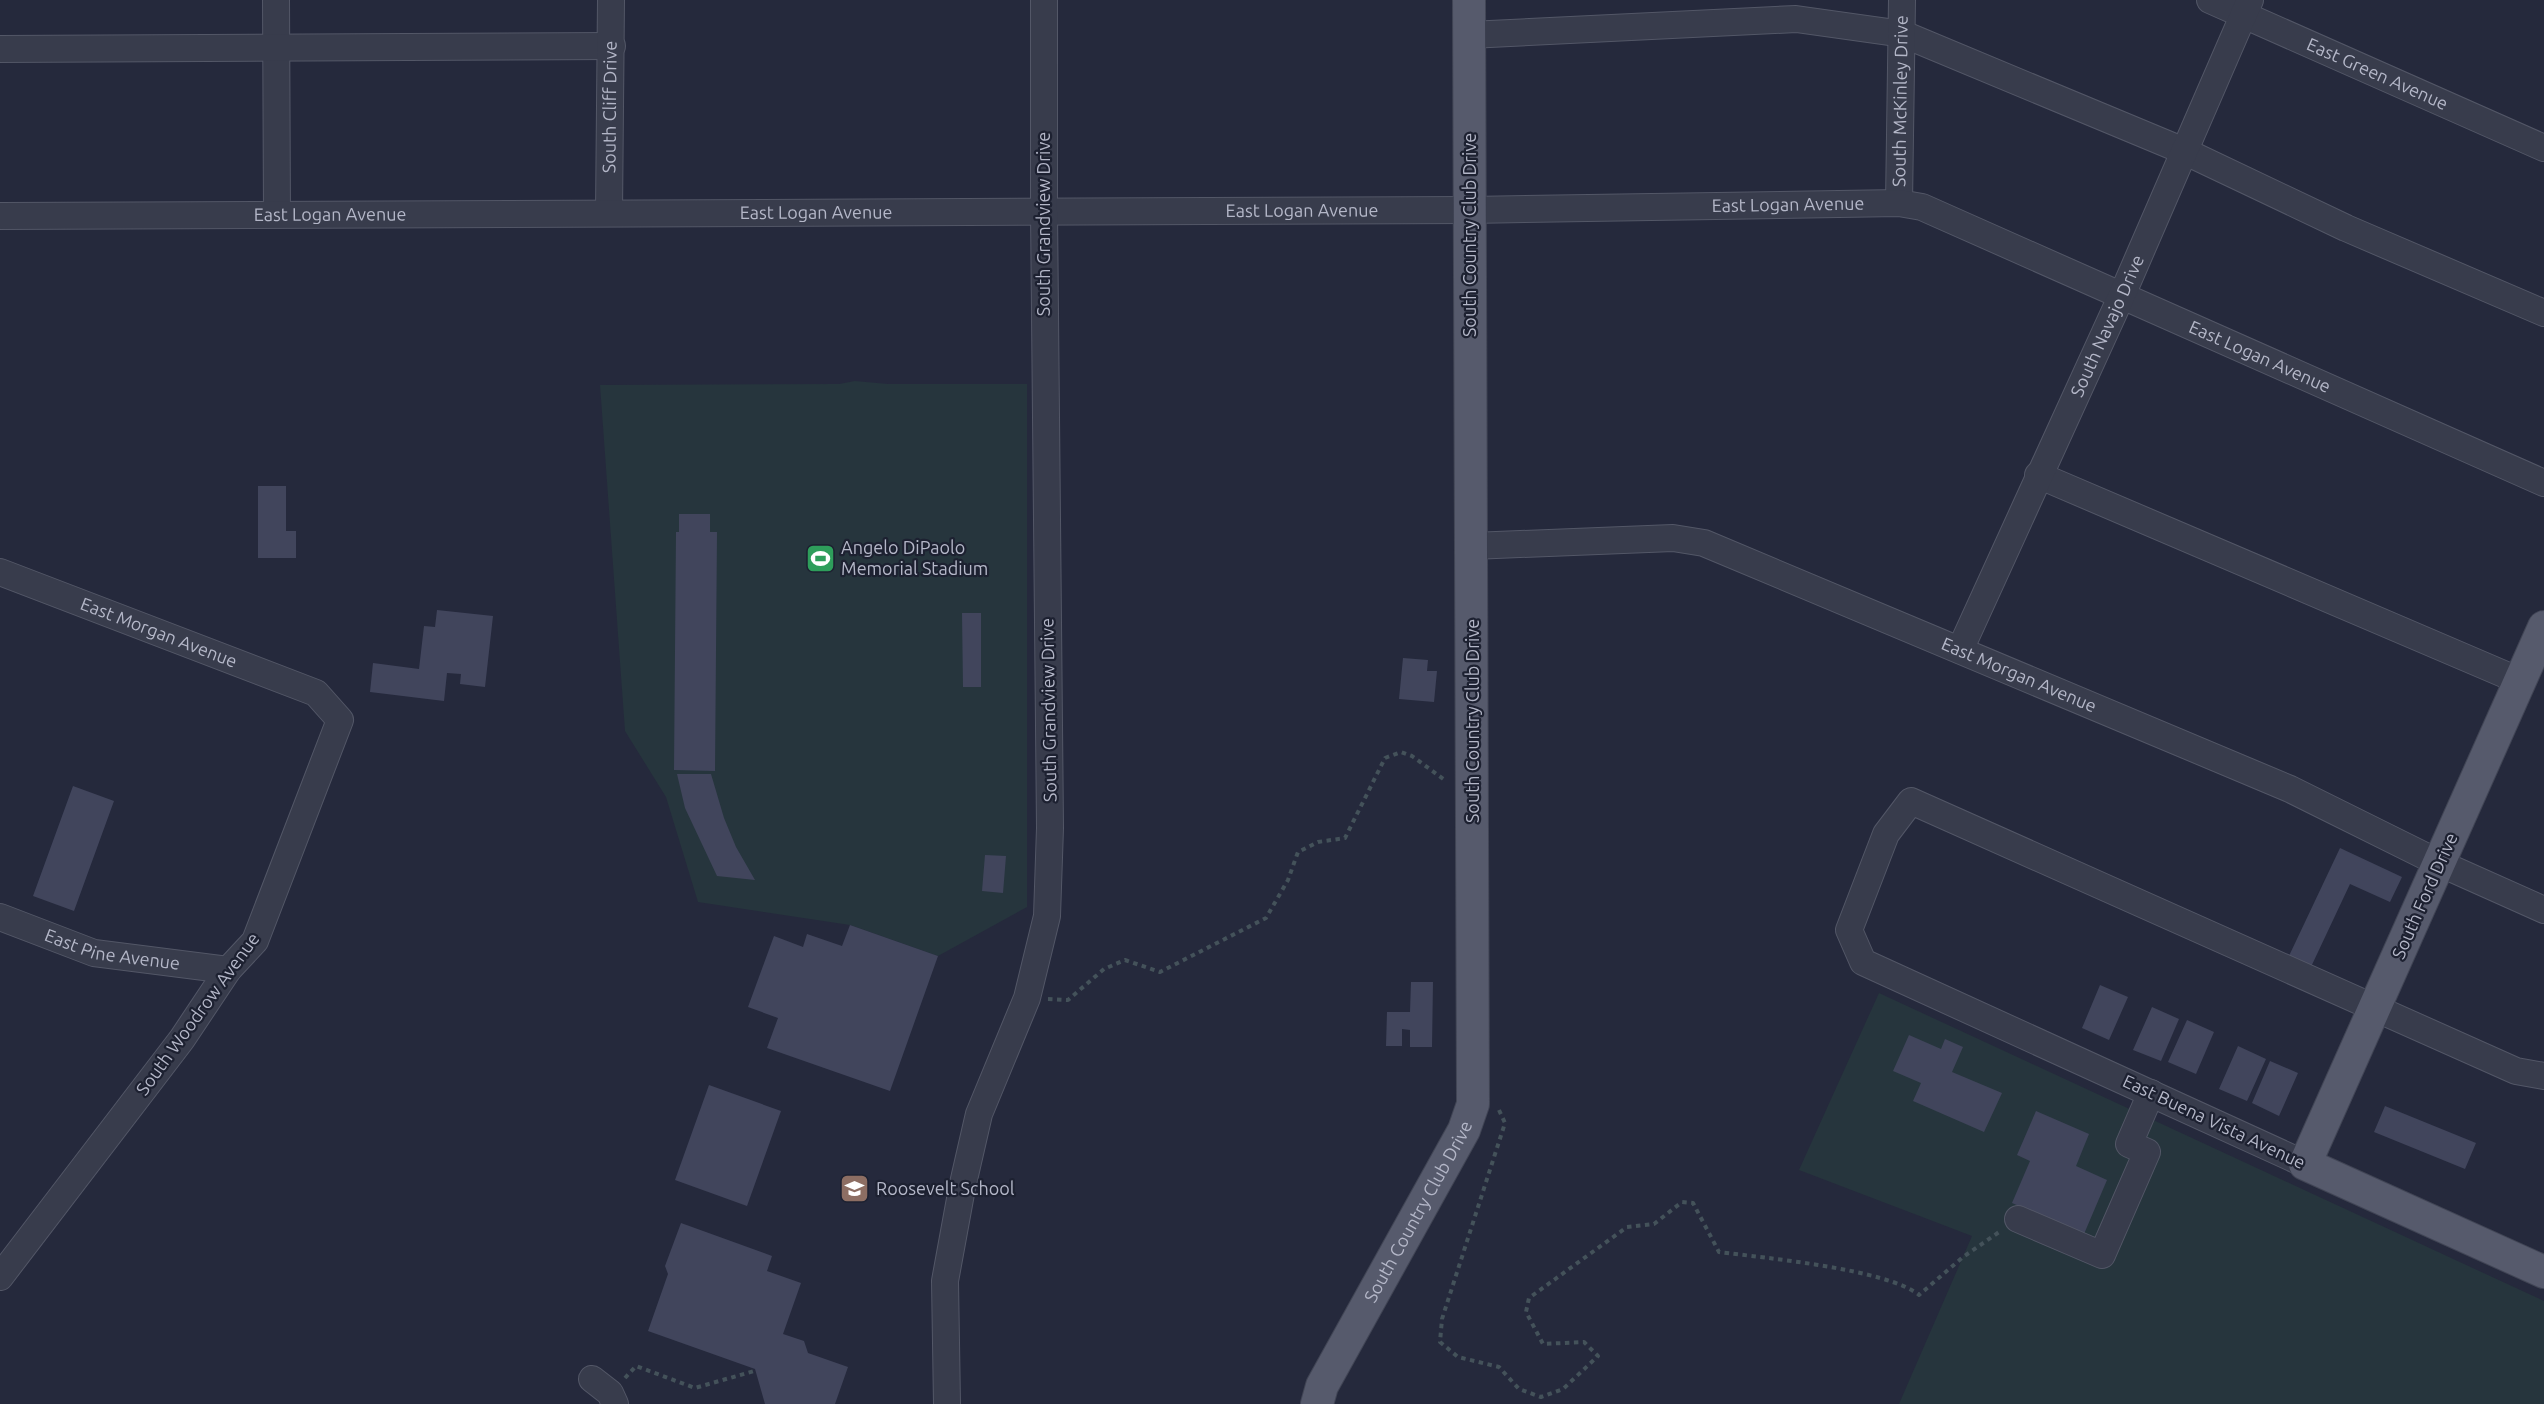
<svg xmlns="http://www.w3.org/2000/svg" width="2544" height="1404" font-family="Ubuntu,sans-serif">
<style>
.green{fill:#26353d}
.building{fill:#41455c}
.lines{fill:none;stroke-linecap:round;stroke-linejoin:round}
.minor-casing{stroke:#535767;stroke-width:28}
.major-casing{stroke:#414555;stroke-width:34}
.path{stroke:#44525a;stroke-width:4;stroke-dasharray:4.5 4.5;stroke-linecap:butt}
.minor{stroke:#383c4c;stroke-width:26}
.major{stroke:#565a6c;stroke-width:32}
.labels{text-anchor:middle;stroke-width:4.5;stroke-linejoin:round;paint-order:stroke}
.street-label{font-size:18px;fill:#b4b7c8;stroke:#1d2131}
.poi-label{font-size:18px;fill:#b4b7c8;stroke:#1d2131;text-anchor:start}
</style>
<rect width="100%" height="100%" fill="#25293c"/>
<path class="green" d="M855 381 888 384H1027V907L938 956 850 925 698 902 666 797 625 731 600 385 839 384Z
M1879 993 2544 1301V1404H1899L1972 1236 1799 1170Z"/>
<path class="building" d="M258 486H286V531H296V558H258Z
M679 514H710V532H717L715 771 674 770 676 532H679Z
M437 610 493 616 485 687 460 684 461 674 447 673 444 701 370 692 373 663 419 669 424 626 435 627Z
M962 613H981V687H963Z
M1403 658 1428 660 1427 671H1437L1434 702 1399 699Z
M677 774H711L724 818 736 847 755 880 717 876 685 808Z
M73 786 114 801 74 911 33 896Z
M2340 848 2402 877 2390 902 2350 884 2310 969 2288 958Z
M985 855 1006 856 1003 893 982 891Z
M850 925 938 956 890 1091 767 1048 778 1018 748 1007 774 936 803 947 807 934 842 946Z
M1411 982H1433L1432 1047H1410V1030L1402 1029V1046H1386L1387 1012H1410Z
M2100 985 2128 997 2109 1040 2082 1028Z
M2152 1007 2179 1019 2161 1061 2133 1050Z
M2187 1020 2214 1032 2196 1074 2168 1062Z
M1909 1035 1941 1049 1945 1039 1963 1047 1952 1072 2002 1093 1984 1132 1913 1101 1921 1083 1893 1071Z
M2238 1046 2266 1059 2247 1101 2219 1089Z
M2270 1061 2298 1073 2279 1116 2252 1103Z
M709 1085 781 1111 747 1206 675 1180Z
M2385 1106 2476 1143 2465 1169 2374 1132Z
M2036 1111 2089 1134 2076 1166 2107 1180 2084 1234 2012 1203 2030 1161 2017 1155Z
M681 1223 772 1256 767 1271 801 1283 783 1334 804 1341 808 1353 848 1367 835 1404H765L755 1369 648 1331 668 1274 665 1266Z"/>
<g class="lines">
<defs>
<g id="minor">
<path d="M276 0 277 214"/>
<path id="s1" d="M2210 0 2544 148"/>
<path d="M1469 35 1796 19 1903 34 2184 151 2346 228 2544 313"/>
<path d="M0 49 612 46"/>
<path id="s2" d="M1899 203 1902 0"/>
<path id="s3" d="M609 213 611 0"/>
<path id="s4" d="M0 216 1470 210 1899 203 1922 207 2544 483"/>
<path d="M2038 475 2520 681"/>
<path id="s5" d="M1472 546 1673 538 1704 543 2290 789 2439 863 2544 910"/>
<path id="s6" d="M0 572 316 693 340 720 255 941 228 970 182 1039 0 1277"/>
<path id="s7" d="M1960 650 2122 295 2250 0"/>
<path id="s8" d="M0 917 94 953 228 970"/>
<path d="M2305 1164 1863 962 1849 930 1886 834 1911 801 2516 1071 2544 1076"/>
<path d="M2018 1219 2102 1255 2147 1152 2129 1144 2151 1093"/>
<path d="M592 1379 610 1393 615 1404"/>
<path d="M947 1404 945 1281 962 1188 979 1114 1027 998 1047 916 1050 828 1044 211V0"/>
</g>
<g id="major">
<path d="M2544 627 2305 1164 2544 1272"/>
<path id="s9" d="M1317 1404 1322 1386 1464 1130 1473 1104 1469 0"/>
</g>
</defs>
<use href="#minor" class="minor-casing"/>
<use href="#major" class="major-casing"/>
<path class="path" d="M1048 999 1068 1000 1104 969 1125 960 1160 972 1266 918 1288 880 1298 852 1318 842 1345 838 1385 758 1401 752 1412 756 1446 781
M1499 1110 1505 1123 1442 1319 1440 1342 1458 1357 1499 1367 1519 1389 1541 1397 1563 1389 1598 1356 1584 1342 1543 1344 1526 1312 1529 1298 1627 1227 1654 1224 1682 1202 1693 1203 1719 1252C1765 1258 1887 1269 1919 1295L1963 1257 2002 1230
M625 1378 636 1366 695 1388 754 1371"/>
<use href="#minor" class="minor"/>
<use href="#major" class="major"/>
</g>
<defs>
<symbol id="stadium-square" viewBox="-11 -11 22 22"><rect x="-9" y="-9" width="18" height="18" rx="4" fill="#2e9e5b" stroke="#1d2131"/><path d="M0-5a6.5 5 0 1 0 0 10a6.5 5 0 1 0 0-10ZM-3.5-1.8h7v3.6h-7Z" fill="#fff"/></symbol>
<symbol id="school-square" viewBox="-11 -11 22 22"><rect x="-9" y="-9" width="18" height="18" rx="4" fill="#8d6e63" stroke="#1d2131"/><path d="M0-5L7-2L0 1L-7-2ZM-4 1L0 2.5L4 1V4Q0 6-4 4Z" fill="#fff"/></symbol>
</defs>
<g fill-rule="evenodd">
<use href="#stadium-square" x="804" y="542" width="33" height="33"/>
<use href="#school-square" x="838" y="1172" width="33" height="33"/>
</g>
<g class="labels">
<g class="street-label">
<text dy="6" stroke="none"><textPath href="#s1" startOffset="183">East Green Avenue</textPath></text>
<text dy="6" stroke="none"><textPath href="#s2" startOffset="102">South McKinley Drive</textPath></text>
<text dy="6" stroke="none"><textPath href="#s3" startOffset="106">South Cliff Drive</textPath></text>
<text dy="6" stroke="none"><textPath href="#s4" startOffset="1788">East Logan Avenue</textPath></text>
<text dy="6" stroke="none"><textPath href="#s4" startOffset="1302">East Logan Avenue</textPath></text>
<text dy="6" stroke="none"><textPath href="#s4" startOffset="816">East Logan Avenue</textPath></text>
<text dy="6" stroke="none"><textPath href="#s4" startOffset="330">East Logan Avenue</textPath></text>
<text transform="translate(1044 224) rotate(-90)" y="6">South Grandview Drive</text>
<text transform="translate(1470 235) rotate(-90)" y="6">South Country Club Drive</text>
<text dy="6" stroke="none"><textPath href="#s7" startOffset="356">South Navajo Drive</textPath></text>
<text dy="6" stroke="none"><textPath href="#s4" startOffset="2292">East Logan Avenue</textPath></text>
<text dy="6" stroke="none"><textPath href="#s6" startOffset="170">East Morgan Avenue</textPath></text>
<text dy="6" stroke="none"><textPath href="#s5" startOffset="574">East Morgan Avenue</textPath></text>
<text transform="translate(1049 710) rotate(-91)" y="6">South Grandview Drive</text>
<text transform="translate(1473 721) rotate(-90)" y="6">South Country Club Drive</text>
<text transform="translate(2425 896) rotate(-66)" y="6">South Ford Drive</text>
<text dy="6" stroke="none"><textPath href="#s8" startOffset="118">East Pine Avenue</textPath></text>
<text transform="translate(198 1014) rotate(-54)" y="6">South Woodrow Avenue</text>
<text transform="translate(2214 1122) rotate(25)" y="6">East Buena Vista Avenue</text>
<text dy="6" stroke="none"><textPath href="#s9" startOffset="218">South Country Club Drive</textPath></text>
</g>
<g class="poi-label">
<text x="841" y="554">Angelo DiPaolo<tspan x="841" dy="21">Memorial Stadium</tspan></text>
<text x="876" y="1195">Roosevelt School</text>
</g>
</g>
</svg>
